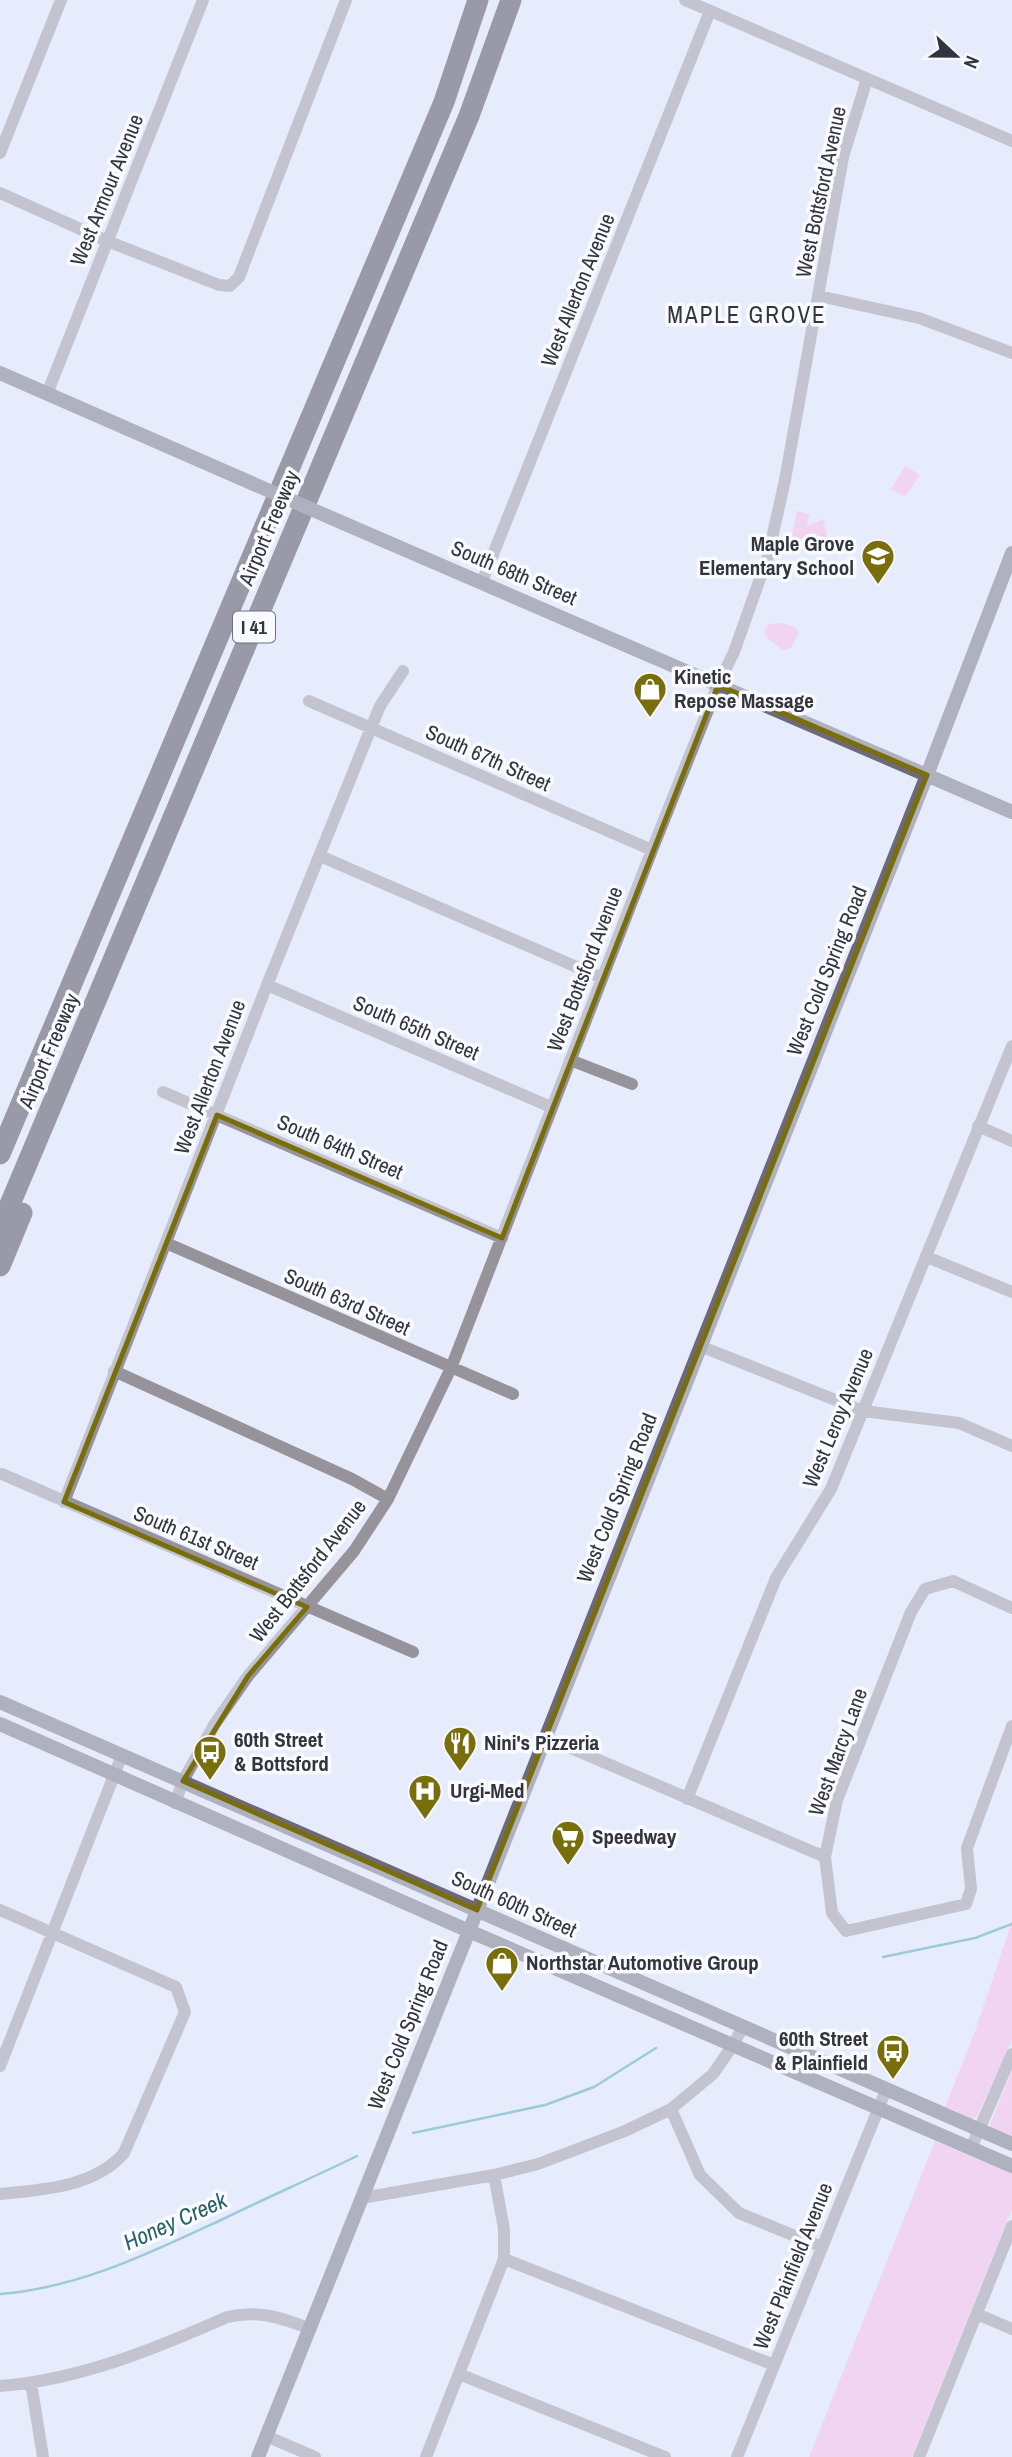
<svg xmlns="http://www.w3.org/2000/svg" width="1012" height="2457" font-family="'Archivo Narrow',sans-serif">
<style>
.green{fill:#fcb7e4}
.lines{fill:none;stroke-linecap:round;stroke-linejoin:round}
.stream{stroke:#41a1ad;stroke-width:2.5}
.street{stroke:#97939b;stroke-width:12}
.secondary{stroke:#6e6975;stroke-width:14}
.highway{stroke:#3a3342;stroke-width:21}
.secondary-bridge{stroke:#6e6975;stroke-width:14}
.marked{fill:none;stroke:#786e0c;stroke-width:5;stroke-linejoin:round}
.labels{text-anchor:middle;stroke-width:7;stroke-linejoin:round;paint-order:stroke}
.shield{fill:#f9fafe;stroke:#6e7077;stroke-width:2}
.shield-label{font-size:19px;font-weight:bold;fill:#33353d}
.street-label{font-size:21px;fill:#33353d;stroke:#f9fafe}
.poi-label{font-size:21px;font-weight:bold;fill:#33353d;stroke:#f9fafe;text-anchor:start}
.neighbourhood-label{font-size:23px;letter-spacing:2px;fill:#33353d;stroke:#f9fafe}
.water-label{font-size:23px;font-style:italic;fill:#296166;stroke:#f9fafe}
</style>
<rect width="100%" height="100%" fill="#e7ecfc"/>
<path class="green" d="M905 466 920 475 905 497 891 489Z
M797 511 809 514 807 526 823 519 828 539 794 554 791 539Z
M783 623 795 627 799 633 791 648 783 650 768 639 764 633 768 624Z
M1012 1921V2040L977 2116 973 2120 959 2116 957 2111 945 2107 975 2031Z
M1012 2070V2136L1006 2133 1002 2135 991 2129 990 2124Z
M935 2141 1001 2169 1006 2168 1012 2171V2209L912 2457H809Z"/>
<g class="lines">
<path class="stream" d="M883 1957 975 1938 1012 1924
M413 2133 545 2105 594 2087 656 2048
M0 2294C79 2288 150 2253 221 2220 266 2198 312 2178 357 2156"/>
<path class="street" d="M685 0 1012 141
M0 153 61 0
M0 193 107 241 219 285 230 286 239 277 346 0
M819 296 919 318 1012 353
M47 394 203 0
M482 582 710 11
M309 701 652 850
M320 856 602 978
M267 985 551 1107
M570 1060 632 1084
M163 1092 502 1238
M978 1126 1012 1141
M166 1243 513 1394
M927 1257 1012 1292
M700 1346 863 1411 959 1423 1012 1446
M114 1371 352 1479 388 1499
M2 1474 413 1652
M64 1502 267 985 371 728 380 706 403 671
M1012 1608 953 1581 925 1589 911 1612 837 1800 825 1857 832 1913 846 1931 966 1904 971 1889 967 1848 1012 1726
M545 1737 825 1857
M687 1799 776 1578 831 1489 1012 1046
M175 1803 183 1781 214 1725 248 1676 354 1551 388 1499 451 1368 652 850 718 685 734 652 768 556 785 480 843 157 867 79
M0 1910 176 1987 185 2012 124 2153C95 2187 42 2190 0 2194
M0 2066 122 1755
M671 2109 700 2175 739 2213 822 2247
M971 2148 1012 2054
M362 2198 494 2175 538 2164 625 2131 671 2109 713 2074 733 2045 743 2027
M504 2259 774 2365
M977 2314 1012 2329
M459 2374 665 2457
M31 2383 43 2457
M0 2386C79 2380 155 2349 227 2317 257 2310 280 2317 308 2328
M266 2436 315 2457
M426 2457 504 2259V2229L494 2175
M737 2457 886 2090
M919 2457 1012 2226"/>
<path class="secondary" d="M0 373 240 478
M343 523 1012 812
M0 1702 1012 2144
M0 1724 469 1931 1012 2166
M258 2457 469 1931 927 775 1012 553"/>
<path class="highway" d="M0 1154 444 102 478 0
M0 1228 469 116 511 0
M0 1266 22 1213"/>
<path class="secondary-bridge" d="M240 478 343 523"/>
</g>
<path d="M0 0H1012V2457H0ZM718 685 927 775 477 1910 183 1781 248 1676 307 1607 64 1502 217 1115 502 1238Z" fill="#e7ecfc" fill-opacity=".55" fill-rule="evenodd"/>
<path class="marked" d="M718 685 927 775 477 1910 183 1781 248 1676 307 1607 64 1502 217 1115 502 1238Z"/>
<defs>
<symbol id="school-pin" viewBox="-11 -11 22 30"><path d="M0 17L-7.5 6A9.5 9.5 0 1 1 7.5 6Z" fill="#786e0c" stroke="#f9fafe"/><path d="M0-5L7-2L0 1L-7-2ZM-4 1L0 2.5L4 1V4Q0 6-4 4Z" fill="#fff"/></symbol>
<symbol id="shop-pin" viewBox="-11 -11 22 30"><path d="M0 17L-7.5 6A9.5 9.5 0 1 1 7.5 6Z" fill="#786e0c" stroke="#f9fafe"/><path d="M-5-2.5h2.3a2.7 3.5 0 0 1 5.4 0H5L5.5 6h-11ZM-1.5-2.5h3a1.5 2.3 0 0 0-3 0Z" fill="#fff"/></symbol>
<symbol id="restaurant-pin" viewBox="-11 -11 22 30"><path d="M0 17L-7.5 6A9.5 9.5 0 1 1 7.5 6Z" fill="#786e0c" stroke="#f9fafe"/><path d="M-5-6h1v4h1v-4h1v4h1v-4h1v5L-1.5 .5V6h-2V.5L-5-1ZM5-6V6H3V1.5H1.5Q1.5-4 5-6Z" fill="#fff"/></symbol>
<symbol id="bus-pin" viewBox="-11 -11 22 30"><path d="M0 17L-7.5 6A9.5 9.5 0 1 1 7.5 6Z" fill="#786e0c" stroke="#f9fafe"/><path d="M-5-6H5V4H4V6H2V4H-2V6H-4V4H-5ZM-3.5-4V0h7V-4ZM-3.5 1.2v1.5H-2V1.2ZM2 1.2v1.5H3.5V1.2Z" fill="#fff"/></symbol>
<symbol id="hospital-pin" viewBox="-11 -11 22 30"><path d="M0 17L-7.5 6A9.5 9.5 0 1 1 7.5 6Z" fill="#786e0c" stroke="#f9fafe"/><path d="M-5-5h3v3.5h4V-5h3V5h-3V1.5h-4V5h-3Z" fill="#fff"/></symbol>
<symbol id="supermarket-pin" viewBox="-11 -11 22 30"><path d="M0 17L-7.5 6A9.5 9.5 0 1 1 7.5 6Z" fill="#786e0c" stroke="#f9fafe"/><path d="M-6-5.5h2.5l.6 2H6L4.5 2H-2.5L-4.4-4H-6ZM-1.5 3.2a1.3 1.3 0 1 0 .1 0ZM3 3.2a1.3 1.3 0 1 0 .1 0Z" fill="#fff"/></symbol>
</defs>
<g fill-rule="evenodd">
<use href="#school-pin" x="859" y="537" width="38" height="52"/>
<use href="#shop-pin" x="631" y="670" width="38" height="52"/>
<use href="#restaurant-pin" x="441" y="1724" width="38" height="52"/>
<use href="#bus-pin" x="191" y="1733" width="38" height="52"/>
<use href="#hospital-pin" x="406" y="1772" width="38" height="52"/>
<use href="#supermarket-pin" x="549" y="1818" width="38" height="52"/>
<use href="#shop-pin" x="483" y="1944" width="38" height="52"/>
<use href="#bus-pin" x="874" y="2032" width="38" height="52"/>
</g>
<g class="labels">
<rect class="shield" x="233" y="611.5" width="42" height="31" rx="5"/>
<g class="shield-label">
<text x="254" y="634">I 41</text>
</g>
<g class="street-label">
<text transform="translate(107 190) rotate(-68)" y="7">West Armour Avenue</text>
<text transform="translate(821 192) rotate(-78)" y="7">West Bottsford Avenue</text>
<text transform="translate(578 290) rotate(-68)" y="7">West Allerton Avenue</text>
<text transform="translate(269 528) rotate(-67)" y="7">Airport Freeway</text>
<text transform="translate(514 573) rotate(23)" y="7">South 68th Street</text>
<text transform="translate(488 758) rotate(24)" y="7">South 67th Street</text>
<text transform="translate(585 969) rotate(-69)" y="7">West Bottsford Avenue</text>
<text transform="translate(827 971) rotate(-68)" y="7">West Cold Spring Road</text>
<text transform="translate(416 1028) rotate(23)" y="7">South 65th Street</text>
<text transform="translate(49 1051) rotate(-67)" y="7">Airport Freeway</text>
<text transform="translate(210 1077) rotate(-69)" y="7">West Allerton Avenue</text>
<text transform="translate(340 1147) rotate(23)" y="7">South 64th Street</text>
<text transform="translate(347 1302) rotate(24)" y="7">South 63rd Street</text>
<text transform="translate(838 1418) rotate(-67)" y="7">West Leroy Avenue</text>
<text transform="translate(617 1498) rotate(-68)" y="7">West Cold Spring Road</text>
<text transform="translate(196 1538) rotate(23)" y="7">South 61st Street</text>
<text transform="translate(308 1571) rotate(-52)" y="7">West Bottsford Avenue</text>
<text transform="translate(838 1752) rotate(-70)" y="7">West Marcy Lane</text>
<text transform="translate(514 1904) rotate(24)" y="7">South 60th Street</text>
<text transform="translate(408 2025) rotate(-68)" y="7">West Cold Spring Road</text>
<text transform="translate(793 2266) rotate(-68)" y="7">West Plainfield Avenue</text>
</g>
<g class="poi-label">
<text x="854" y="551" text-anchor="end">Maple Grove<tspan x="854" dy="24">Elementary School</tspan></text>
<text x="674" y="684">Kinetic<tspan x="674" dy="24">Repose Massage</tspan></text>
<text x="234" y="1747">60th Street<tspan x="234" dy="24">&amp; Bottsford</tspan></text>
<text x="484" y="1750">Nini's Pizzeria</text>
<text x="450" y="1798">Urgi-Med</text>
<text x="592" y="1844">Speedway</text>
<text x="526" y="1970">Northstar Automotive Group</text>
<text x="868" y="2046" text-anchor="end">60th Street<tspan x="868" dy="24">&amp; Plainfield</tspan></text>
</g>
<g class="neighbourhood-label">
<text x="747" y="323">MAPLE GROVE</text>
</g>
<g class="water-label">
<text transform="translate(175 2221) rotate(-24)" y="8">Honey Creek</text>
</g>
</g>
<g transform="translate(956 56) rotate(112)" stroke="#f9fafe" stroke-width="5" paint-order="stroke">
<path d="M0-5L12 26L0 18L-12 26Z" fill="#33353d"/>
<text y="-10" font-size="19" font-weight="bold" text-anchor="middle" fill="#33353d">N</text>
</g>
</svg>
